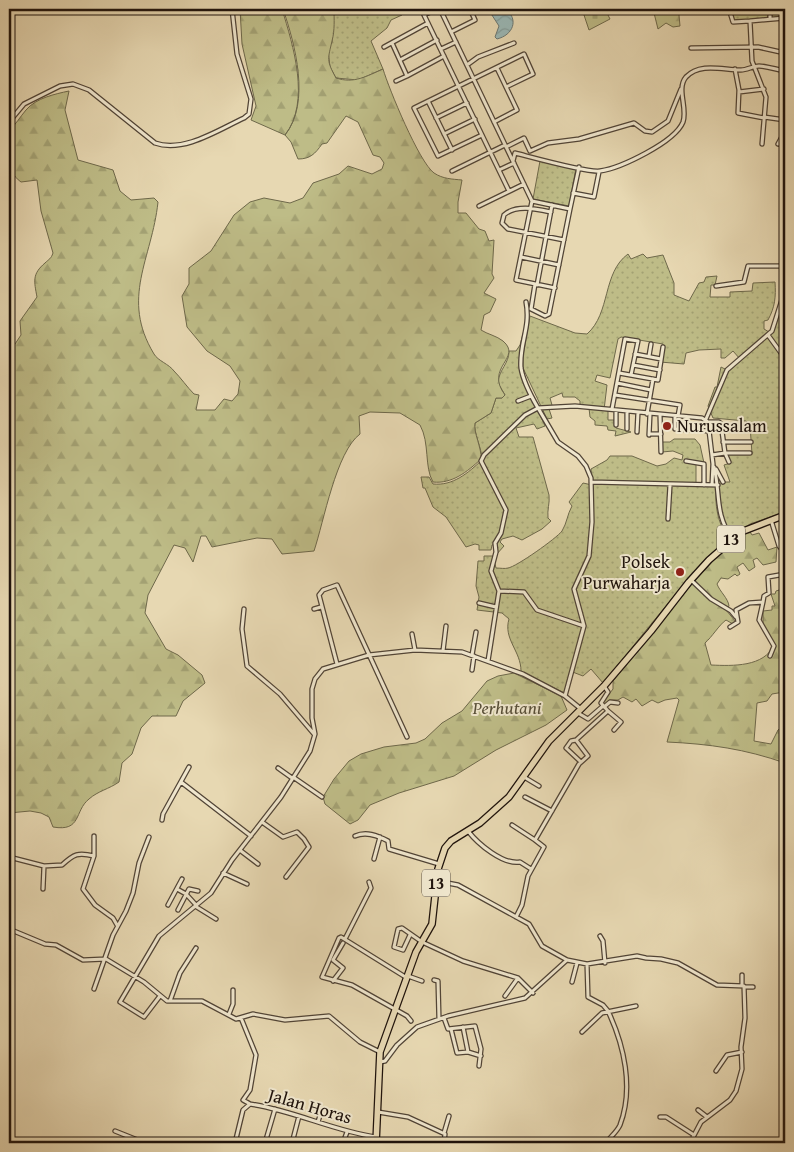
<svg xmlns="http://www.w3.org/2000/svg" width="794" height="1152" font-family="'Gentium Book Plus',serif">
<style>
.grass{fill:url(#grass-dots);stroke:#6e684a}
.forest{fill:url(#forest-firs);stroke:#6e684a}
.cemetery{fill:url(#cemetery-stones);stroke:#6e684a}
.water{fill:url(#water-waves);stroke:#697672}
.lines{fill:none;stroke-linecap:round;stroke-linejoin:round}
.minor-casing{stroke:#514436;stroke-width:5.5}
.highway-casing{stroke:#1f130c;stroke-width:8}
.minor{stroke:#efe6cd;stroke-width:3}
.highway{stroke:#e7d8b2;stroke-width:5.5}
.poi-dot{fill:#8f2418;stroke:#efe6cd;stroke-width:2}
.labels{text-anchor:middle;stroke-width:4;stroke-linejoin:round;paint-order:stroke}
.shield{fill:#efe6cd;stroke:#5d5246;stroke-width:1}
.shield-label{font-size:16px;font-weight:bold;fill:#1f130c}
.poi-label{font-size:18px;fill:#1f130c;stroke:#efe6cd;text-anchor:start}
.park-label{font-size:18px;font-style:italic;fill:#574e37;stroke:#efe6cd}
.street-label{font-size:18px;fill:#1f130c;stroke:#efe6cd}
</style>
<defs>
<pattern id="grass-dots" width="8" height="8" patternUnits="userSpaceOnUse" patternTransform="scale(1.25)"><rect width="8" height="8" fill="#bebc87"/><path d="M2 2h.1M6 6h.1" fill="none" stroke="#a3a173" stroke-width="1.8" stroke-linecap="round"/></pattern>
<pattern id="forest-firs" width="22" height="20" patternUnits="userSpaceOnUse" patternTransform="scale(1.25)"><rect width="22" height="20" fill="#bebc87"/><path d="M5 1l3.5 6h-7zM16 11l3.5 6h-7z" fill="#a3a173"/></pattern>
<pattern id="cemetery-stones" width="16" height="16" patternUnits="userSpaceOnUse" patternTransform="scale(1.25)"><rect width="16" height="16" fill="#bebc87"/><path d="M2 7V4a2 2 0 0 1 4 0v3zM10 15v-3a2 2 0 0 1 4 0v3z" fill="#a3a173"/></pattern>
<pattern id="water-waves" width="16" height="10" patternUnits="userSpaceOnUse" patternTransform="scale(1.25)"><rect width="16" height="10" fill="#9ab8b6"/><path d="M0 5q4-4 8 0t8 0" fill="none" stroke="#849d9b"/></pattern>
</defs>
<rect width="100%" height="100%" fill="#e7d8b2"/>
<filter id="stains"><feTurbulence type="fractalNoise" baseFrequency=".004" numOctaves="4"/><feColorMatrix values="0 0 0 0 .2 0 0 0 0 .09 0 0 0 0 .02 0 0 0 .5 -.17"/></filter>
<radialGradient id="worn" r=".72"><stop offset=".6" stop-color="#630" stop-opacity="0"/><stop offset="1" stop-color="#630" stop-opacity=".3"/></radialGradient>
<path class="grass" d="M334 9H402V15L391 20 387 28 371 41 383 69 358 80 336 78 330 67 328 50 332 42Z
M730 9H785V17L733 21Z
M540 161 576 168 569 206 533 199Z
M628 254 631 259 643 254 647 258 663 255 674 283V295L689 301 699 283 704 282 706 277 717 276 715 285H711L710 297H730V292L752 291 753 283 775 282C776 297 775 307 768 320L764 321V329L769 332 740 359 733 351 725 358H721V349L699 350 686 353 684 364 660 362 663 344 621 337 618 339 610 378 597 375 595 381 607 385 604 410 608 411V420H614L616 428 631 432 615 436 616 431 608 430 607 426 595 425V421L590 417 589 408 580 407V401L575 397H563L562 393 550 398 552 405 549 409 552 418 547 419 523 368V356L530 316 575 333 587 334C611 313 602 273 628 254Z
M785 297V512L750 524 732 537C717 517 722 496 716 474L722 482H730L724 465 731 463 727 454H752L750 425 746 421 713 418 708 406 715 387H717L721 367 729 371 773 332Z
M526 323 520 369 545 426 537 429 534 424 516 428 519 437H533L549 495C550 503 547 510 548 518L551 521 542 529 522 540 513 536 502 539 500 542 504 546 496 555 495 544 492 545 491 550H479V545L475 544 466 547 446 517 433 507 425 488H423L421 477H429L433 484C453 486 468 473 482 460 482 448 473 432 475 423L491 413 496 398H502L505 395 498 383C499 369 509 364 509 351H516L520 345Z
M674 439H695L700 445 704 463 696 464V486H716C715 505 717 522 728 538L683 585 603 683 591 669 583 676 570 671 564 693 521 671C521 651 503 639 509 619L502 613 477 610 479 597 476 586 478 561H484V556H493L496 568C500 568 505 569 508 568 516 567 557 538 562 531 567 523 567 515 572 506L569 502 583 483 592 485 591 469 607 460 610 456H632L657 466 666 464 674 458 682 460 683 455 673 451 662 452 661 442H670Z"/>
<path class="forest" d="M240 9H282C293 45 311 102 285 135L251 120 256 106 242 44Z
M283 9H334C334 19 335 30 332 41 328 59 326 60 336 78 354 84 367 76 383 69 389 89 419 162 434 173 443 179 452 179 462 180L458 202V213H466L479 229 485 231 489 241 494 240 492 274 494 278 484 293 496 299 490 312 484 315 481 330C487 334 497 336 503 341 523 358 484 367 505 395L502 398H496L491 413 475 423C473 432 482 448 481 459 467 472 452 484 433 482 424 467 430 443 420 425L400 413 370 412 359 416 360 434C336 452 324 521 314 551L282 554 272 539 257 538 212 547 206 536H201L193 562 185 548 174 545 148 595 145 613 166 649 178 655 202 675 205 683 183 701 176 716H152L141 728 132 754 122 763 119 782C109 789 98 791 89 799 74 811 82 832 53 827L49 817 41 813 30 811 9 813V353L21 335 20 321 37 297C34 281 32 274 45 263 49 259 51 259 53 253L41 211 37 180 21 182C5 171 9 149 9 131 16 124 20 117 26 110 36 98 55 94 69 91L65 110 78 160 113 170 120 191 131 200 154 198 158 202C152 259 120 298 154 354 158 361 169 364 174 371 181 378 187 387 194 394L199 395 196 410H215L224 399 232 401 238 394 240 381 230 366 207 351 187 327 182 296 189 284V268L211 251 234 215 250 202 264 198 290 203 303 198 313 183 339 174 348 166 372 174 382 169 384 163 380 157 373 155 358 122 346 116 327 143 322 144C315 154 310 159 298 159L291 142 285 135C311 103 295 44 283 9Z
M653 9H673L679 15 680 26 673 27 666 23 658 29Z
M749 530 752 535 759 533 768 550 777 547 776 562 763 565 757 558 753 560 755 567 749 571 743 563 737 567 740 574 737 576 735 574 728 579 721 578 717 584C720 592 728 598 729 606L726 610 736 622 733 624 726 620C719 625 712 637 705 643L711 665C733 666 764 667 774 645L763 625V611L772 610V606H775L771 594H775L776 591 779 590 781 596 785 595V689L784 692 772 694 767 701 757 703 754 741 771 744 778 730 785 724V763C745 749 710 744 667 742L679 700 677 698 665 700 658 703 652 700 642 706 636 699 632 702 623 697 618 700H609L605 704 603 702 613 689V681C646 642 676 600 711 563 722 551 734 536 749 530Z
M514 673 561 696 567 710 546 725 496 750 454 776 399 793 370 805 358 820 350 824 325 804 323 797 334 779 349 761 361 754 384 747 416 743 425 739 442 723 462 711 487 681 498 676Z"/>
<path class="cemetery" d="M582 9H608L606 11 610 19 589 30Z"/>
<path class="water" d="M488 9H506C519 20 513 35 497 39L495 37 499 26Z"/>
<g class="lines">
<defs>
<path id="minor" d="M437 9 424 15 509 191
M440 9 532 201 516 280 555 288
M729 9 733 22 750 21 752 61 766 97 762 144
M770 19V9
M750 21 785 18
M451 32 475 20 470 9
M392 43 407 76 444 56
M384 47 428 23
M691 48 758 47 785 53
M441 49 456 42
M400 60 437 40
M467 65 478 57 514 43
M735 69 739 90 738 113 764 118
M396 81 407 76
M739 92 764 89
M428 101 452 150
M764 117 785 120
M436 118 467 103
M9 122 24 104 60 86 73 84 89 90 155 143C184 153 218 130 244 118L249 114 251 99 237 54 232 9
M494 122 517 110 497 68
M444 134 475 119
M482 135 438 156 414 108 524 54 533 74 506 87
M778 144 785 131
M506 147 524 138 530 151 548 143 579 139 634 123 645 131 652 132 668 121 681 89
M513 161 515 153C531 157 588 173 600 171 621 168 675 142 683 122 688 108 676 89 686 77 700 62 723 70 741 70 747 70 753 66 759 66 768 66 777 70 785 71
M499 170 514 163
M452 171 505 145
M573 193 594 197 599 172
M532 201 570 209 549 314 545 316 531 309 535 284
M479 206 524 184
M570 209 579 167
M551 212C537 209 516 204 504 215L502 223 508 229 564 240
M521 257 559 265
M537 285 552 205
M716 286 744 282 748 266H785
M526 302C531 328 519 343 521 368 523 381 531 396 538 408L575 406 702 418 708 422 713 464 712 485
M768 335 781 353 785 354
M635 354 661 359
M649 356 651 344
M633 365 660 370
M619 373 658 380 663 347
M617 383 651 390
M615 395 680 405 678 416
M518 401 531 396
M612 409 625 339 638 341 631 375
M647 414 653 379
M660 415 661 452
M675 416V429L709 431
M706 419 727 370 772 331 785 290
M708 422H719L721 424 725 453 712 455
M616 425V410
M627 429V411
M722 430H750
M637 432 638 412
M649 434H661
M649 435 650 414
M723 442H751
M686 461 704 464V485
M729 462 725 453H750
M714 467C721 495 714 512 732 539
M716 469 723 482
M591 482 718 485
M668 519 670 485
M771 520 779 546 785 553
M691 580 711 599 731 611 736 617
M499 591 491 571 496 552 495 543 501 533 506 510 481 461 484 455 525 415 538 408 558 442 578 456 586 466 591 478 592 522 589 556 574 589 584 626 565 696
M763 602 759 620 774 646 770 656
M479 603 496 607
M244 609 242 629 247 666 280 694 314 734
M314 609 321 607
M730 627 738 622 736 610 749 603 763 602 764 596 769 593 768 577 785 574
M412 634 415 650
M443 651 446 626
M472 655 476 632
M488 661 499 591 524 592 537 610 584 626
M337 664 319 595 323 590 337 585 407 737
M472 670 474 656
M604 707 610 702 618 703
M608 711 621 722 614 730
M578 713 588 719 603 706
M576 740 571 741 566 748 581 762
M278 768 292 778
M293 777 322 797
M524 777 539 786
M181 782 251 836
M525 797 552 811
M162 820 163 814 189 767
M262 822 283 837 297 832 304 839 309 847 286 877
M512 825 535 840
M468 831C478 844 503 865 520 862L531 869
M94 836V856L83 889 95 905 113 918 117 925
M355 836C366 831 377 835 388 841L389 849 439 864
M241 851 258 864
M9 857 44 866
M374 859 380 837
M223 873 247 884
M437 881 458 885 529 924 542 946 567 960 587 964 637 956 646 958 661 959 678 963 717 985 744 986 745 1018 741 1047 742 1069 736 1091 730 1100 701 1122 690 1143
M43 889 44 866 62 865C74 854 78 852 94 856
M177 889 186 894 196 905
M168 905 182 879
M195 906 216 919
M178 910 189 889 198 891
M516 917 522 905 528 876 544 847 535 840 579 764 588 756 576 740 608 711 601 703 608 692 604 686
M9 929 45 944 56 945 83 960 106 959 144 982 167 1001H202L236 1019 253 1014 285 1020 329 1016 360 1042 380 1052
M410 935 403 950 394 947 398 929 402 928 422 942 463 961 518 978 533 993
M600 936 603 941 605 963
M345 939 371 888 369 882
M587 964 588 997 603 1005 608 1011C624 1045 634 1088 620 1125 617 1132 610 1137 606 1143
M742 975V985
M408 976 422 981
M407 978 341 937 339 938 322 977 352 985 407 1016 411 1021
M434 980 438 981 439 1019
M333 981 343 968 333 960 343 943
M572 982 577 963
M744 987H753
M94 989 113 935 126 911 133 893 139 863 149 837
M160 996 144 1017 120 1002 159 936 211 893 232 860 281 797 310 751 315 734 312 718V689L315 679 323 669 369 655 415 650 462 652 523 674 565 696 581 709
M505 996 518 978
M170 1001 180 973 196 948
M229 1014 233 1004V990
M241 1018 256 1055 250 1090 243 1100 250 1104
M444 1018 448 1029 475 1026 481 1049 479 1066
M463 1027 468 1052
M451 1029 457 1053 468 1052 481 1056
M582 1032 602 1013 636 1006
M380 1062 385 1061 397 1045 417 1027 448 1016 525 998 567 960
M716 1071 727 1055 742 1052
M698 1110 707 1117
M378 1112 408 1117 445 1134 444 1143
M660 1117H666L694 1135
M318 1122 321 1112
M115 1131 145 1143
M444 1133 449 1116
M235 1143 243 1110 250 1104C293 1110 333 1131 376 1137
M265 1143 275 1109
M292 1143 299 1116
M343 1143 347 1132"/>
<path id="highway" d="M376 1143 380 1052 416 952 432 924 438 869 445 848 451 841 480 823 509 797 549 741 604 686 651 631 689 582 709 560 741 532 785 515"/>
</defs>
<use href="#minor" class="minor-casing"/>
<use href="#highway" class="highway-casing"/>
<use href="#minor" class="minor"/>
<use href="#highway" class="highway"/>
</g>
<g class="poi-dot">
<circle cx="667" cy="426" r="5"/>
<circle cx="680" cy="572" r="5"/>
</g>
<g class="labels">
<g class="shield">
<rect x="717" y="525.5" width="28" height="27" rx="4"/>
<rect x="422" y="869.5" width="28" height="27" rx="4"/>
</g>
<g class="shield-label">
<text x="731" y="545">13</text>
<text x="436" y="889">13</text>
</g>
<g class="poi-label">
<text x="677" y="432">Nurussalam</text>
<text x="670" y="568" text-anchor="end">Polsek<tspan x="670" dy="21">Purwaharja</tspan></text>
</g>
<g class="park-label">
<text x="507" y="714">Perhutani</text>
</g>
<g class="street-label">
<text transform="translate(310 1106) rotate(16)" y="6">Jalan Horas</text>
</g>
</g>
<rect width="794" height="1152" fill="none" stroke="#e7d8b2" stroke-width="30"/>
<rect x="10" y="10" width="774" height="1132" fill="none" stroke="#1f130c" stroke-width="2.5"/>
<rect x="15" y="15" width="764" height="1122" fill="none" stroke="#1f130c"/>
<rect width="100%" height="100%" filter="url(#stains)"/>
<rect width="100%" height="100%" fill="url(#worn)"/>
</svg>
